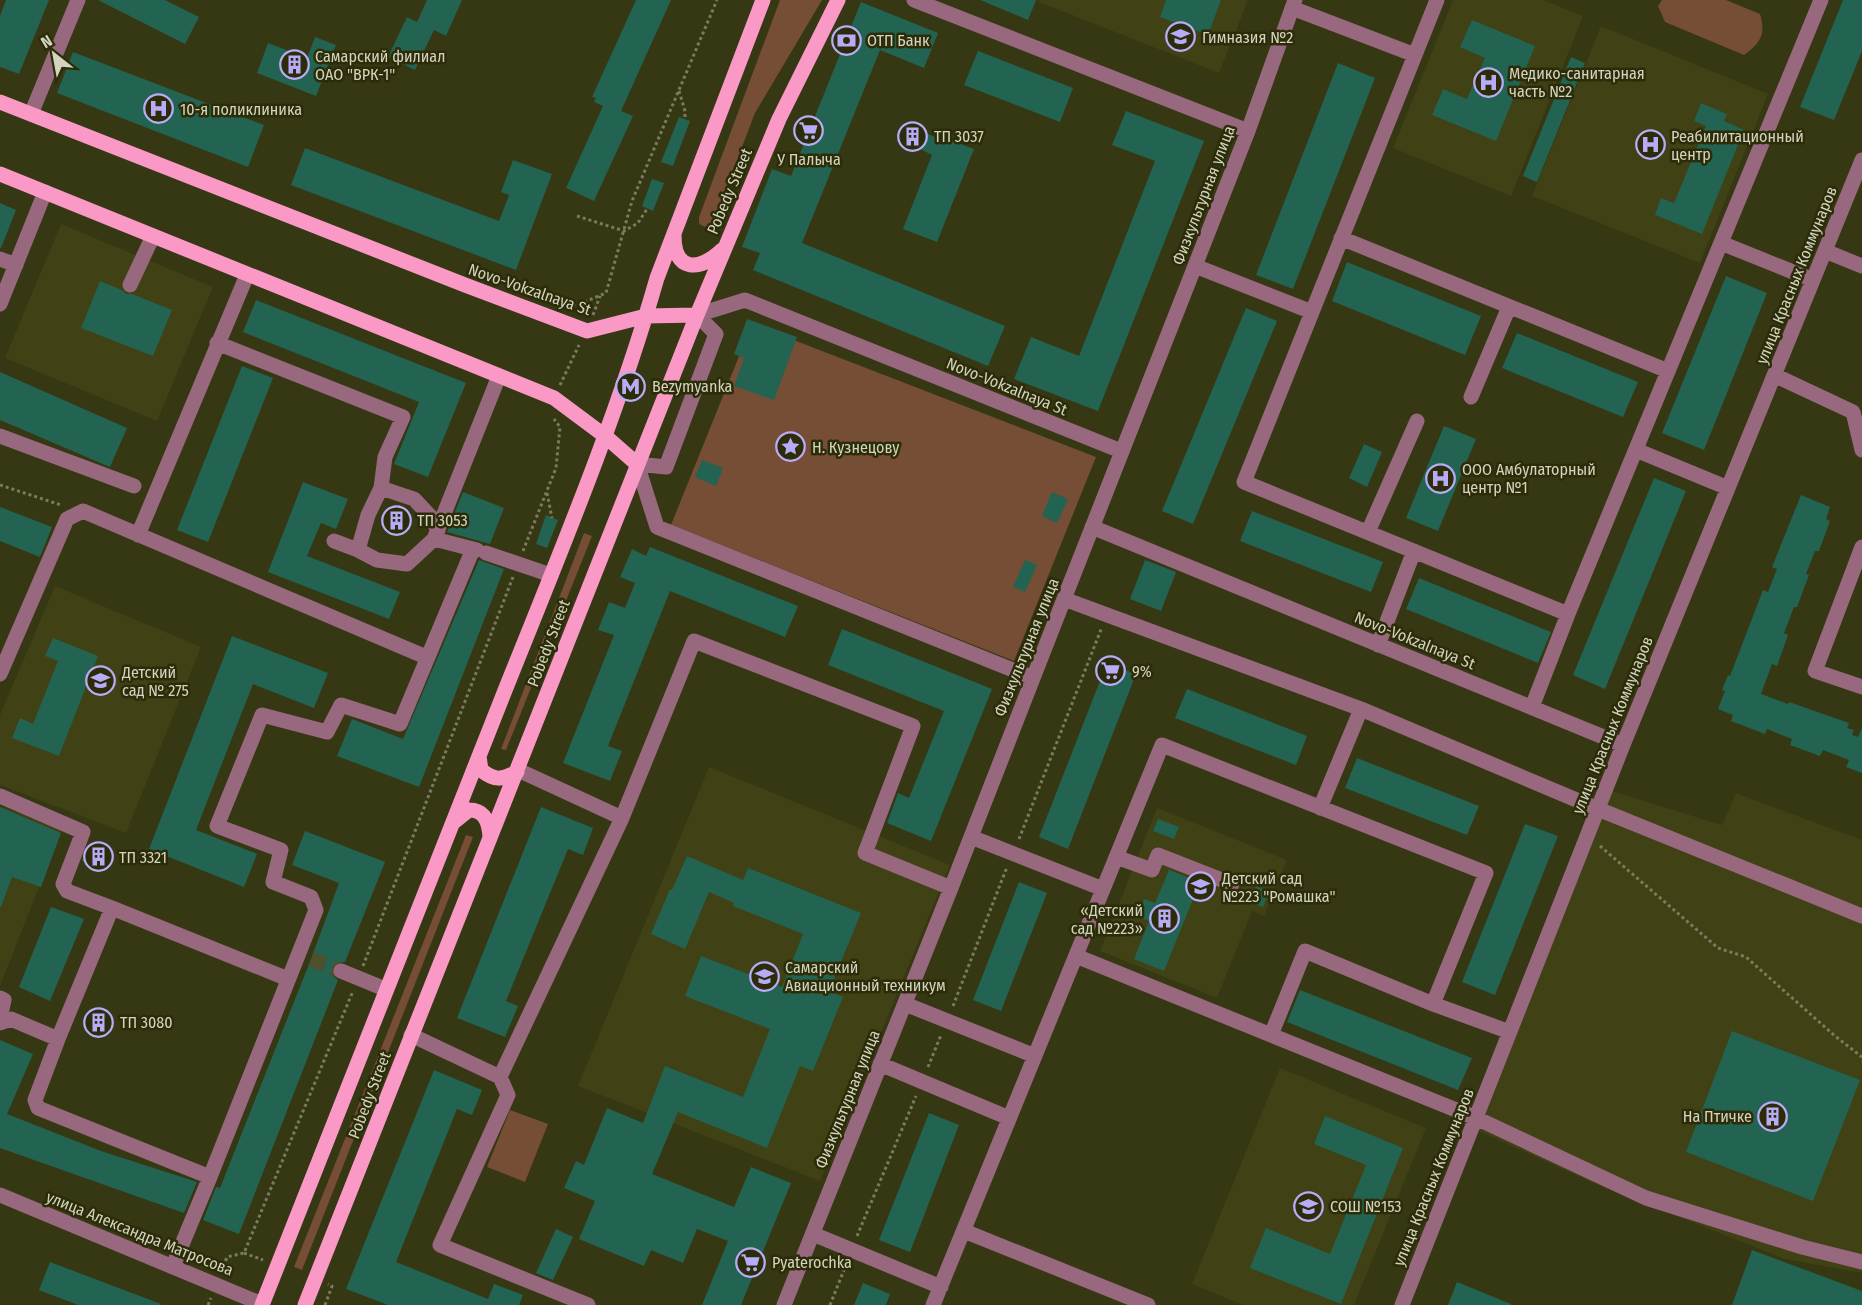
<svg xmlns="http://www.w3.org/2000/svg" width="1862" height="1305" font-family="'Fira Sans Condensed',sans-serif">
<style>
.built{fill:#404114}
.green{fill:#764d35}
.building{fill:#226451}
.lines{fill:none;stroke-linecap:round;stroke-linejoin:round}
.minor-tunnel{stroke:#4d4f2d;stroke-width:15;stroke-dasharray:15 8;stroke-linecap:butt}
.path{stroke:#7b7c5f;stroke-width:3;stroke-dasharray:3 3;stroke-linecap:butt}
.minor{stroke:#98687e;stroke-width:15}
.major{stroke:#fb99c6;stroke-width:15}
.labels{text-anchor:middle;stroke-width:5;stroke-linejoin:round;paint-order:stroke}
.poi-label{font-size:16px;fill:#d2d4c0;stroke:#2c2d08;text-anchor:start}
.street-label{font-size:16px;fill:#d2d4c0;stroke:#2c2d08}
</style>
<rect width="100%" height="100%" fill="#363713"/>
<path class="built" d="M1039 0H1248L1219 73 1039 2Z
M1453 0H1543L1583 16 1511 196 1393 148Z
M1601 26 1768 94 1700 263 1532 196Z
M61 224 213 287 157 421 5 358Z
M55 586 201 647 126 833 0 785V715Z
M709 767 950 865 820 1181 578 1086Z
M1612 791 1722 825 1736 793 1862 840V1273L1785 1259 1591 1182 1479 1131Z
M0 806 62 829 0 986Z
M1157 808 1287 860 1264 916 1252 911 1217 998 1100 951Z
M1280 1068 1426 1128 1354 1305H1243L1192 1284Z"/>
<path class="green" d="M780 0H822L755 113 713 223C709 228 703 228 699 223V217Z
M1662 0H1726L1760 14C1766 34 1761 43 1744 55L1665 22 1658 6Z
M752 324 1096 457 1014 661 671 525Z
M584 533 592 536 506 750 501 749Z
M466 835 473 837 302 1270 294 1267Z
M510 1110 548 1124 525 1182 487 1167Z"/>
<path class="building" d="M6 0H49L19 74 0 67V16Z
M98 0H165L199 17 185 44Z
M427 0H462L446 36 434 30 415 70 388 57 407 17 417 22Z
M636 0H671L621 111 633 116 594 201 566 188 603 106 594 102 596 98 592 97Z
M980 0H1036L1028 20Z
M1166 0H1221L1208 35 1160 17Z
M1843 0H1862V51L1834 120 1800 107Z
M861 2 938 33 924 68 880 50 802 243 1005 326 988 366 753 270 760 253 742 247 772 169 791 176Z
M1472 20 1535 46 1496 141 1432 115 1443 89 1467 99 1485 58 1460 47Z
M315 37 336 45 316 96 257 73 268 43 307 58Z
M978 51 1073 88 1060 122 964 85Z
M73 52 264 125 248 167 57 93Z
M1571 57 1585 63 1537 182 1523 176Z
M1338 63 1375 78 1293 289 1256 275Z
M1701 103 1727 114 1724 121 1744 130 1702 234 1655 215 1661 198 1674 203 1706 126 1694 121Z
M1126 111 1204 141 1098 411 1014 379 1031 337 1079 356 1155 161 1112 145Z
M679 117 690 121 673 166 661 162Z
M909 125 939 139 940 136 974 149 937 242 903 229 932 155 902 140Z
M305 148 499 221 509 195 501 192 513 160 552 174 516 270 291 185Z
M652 179 664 183 653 211 642 206Z
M0 203 16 210 1 248H0Z
M1347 262 1481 316 1465 355 1332 301Z
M1726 276 1767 293 1704 450 1662 433Z
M100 281 122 290 126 294H132L172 310 153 356 81 328Z
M256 300 466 383 428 477 394 464 419 402 243 332Z
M1246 308 1277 321 1193 524 1162 511Z
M747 319 797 337 774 400 734 386 744 358 734 354Z
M1517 333 1638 382 1623 417 1502 368Z
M242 366 273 378 208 542 177 530Z
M0 372 127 428 110 467 0 420Z
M1444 426 1476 439 1438 531 1406 518Z
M1364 444 1382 452 1367 487 1349 478Z
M702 460 723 468 716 486 695 477Z
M1654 478 1686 491 1605 689 1573 675Z
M303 482 348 499 336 529 321 523 307 556 400 592 389 619 268 572Z
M463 492 504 508 490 544 447 532Z
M1052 492 1068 499 1057 523 1042 516Z
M1801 495 1830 507 1826 519 1830 521 1819 551H1815L1806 574 1809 575 1797 607H1794L1784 633 1788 635 1777 666 1772 664 1761 694 1788 704 1789 702 1849 723 1847 728 1854 730 1852 735 1858 737 1862 728V773L1846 767 1849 760 1823 750 1820 756 1790 745 1792 739 1767 729 1765 734 1731 721 1733 715 1718 709 1725 691 1722 690 1728 675 1730 676 1763 590 1768 592 1777 569 1772 567Z
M0 507 52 527 40 557 0 541Z
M393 510 405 515 399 530 387 525Z
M1252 511 1383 562 1371 592 1240 541Z
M546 515 558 520 547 548 536 544Z
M650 547 798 606 785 637 670 591 608 746 622 751 610 781 563 763 614 635 598 630 609 602 625 608 635 583 620 577 632 549 646 556Z
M479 560 504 569 419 787 337 756 352 719 403 739Z
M1025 560 1037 565 1025 592 1013 587Z
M1145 560 1176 572 1161 611 1130 599Z
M1419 578 1551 632 1538 663 1406 609Z
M842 629 992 689 931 841 887 823 898 793 909 798 944 711 828 665Z
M232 636 328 673 314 708 253 684 196 830 257 854 244 887 149 849Z
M53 638 98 656 59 756 12 738 20 718 33 724 58 661 45 656Z
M1107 663 1136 674 1068 849 1039 837Z
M1187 689 1307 736 1296 765 1175 718Z
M1357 758 1479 806 1467 835 1345 788Z
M0 807 61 833 41 887 12 877 1 907 0 906Z
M541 807 593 828 583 855 568 849 506 1001 518 1006 505 1037 457 1018Z
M1158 819 1179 827 1174 839 1153 831Z
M1525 824 1558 836 1495 995 1462 982Z
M305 831 385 862 345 962 336 963 332 968 333 976 338 980 239 1234 203 1220 216 1187 220 1188 311 959 339 883 292 865Z
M89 845 113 854 107 870 82 861Z
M687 856 743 880 748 868 861 913 829 991 843 997 813 1071 800 1066 767 1148 678 1112 652 1174 734 1207 751 1167 791 1183 741 1305H702L728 1241 697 1229 683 1263 651 1250 644 1266 579 1239 595 1201 564 1188 576 1161 584 1165 607 1108 643 1123 665 1066 743 1097 770 1029 685 996 701 956 782 987 803 934 733 906 734 903 709 892 685 949 651 934 670 889 672 890Z
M1169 870 1200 882 1164 971 1134 959 1149 921 1137 916 1144 899 1155 903Z
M1019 882 1047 893 1001 1011 973 1000Z
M1256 886 1269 892 1263 907 1250 902Z
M51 907 84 919 50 1001 19 987Z
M1300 990 1472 1058 1458 1090 1287 1022Z
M97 1008 111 1015 100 1036 86 1029Z
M1732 1031 1860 1080 1813 1201 1686 1152Z
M0 1040 33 1054 7 1114 101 1151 197 1182 184 1213 0 1148Z
M434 1070 482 1090 472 1115 457 1109 396 1262 488 1299 494 1284 523 1295 519 1305H388L346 1289Z
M929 1113 959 1125 910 1252 879 1240Z
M1325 1116 1403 1148 1341 1304 1250 1268 1266 1228 1330 1254 1366 1165 1314 1144Z
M556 1229 573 1237 553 1280 536 1273Z
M1752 1250 1862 1291V1305H1732Z
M50 1262 161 1304 160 1305H78L39 1290Z
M1457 1282 1511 1304V1305H1448Z
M863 1283 890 1294 886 1305H854Z"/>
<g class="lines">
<path class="minor-tunnel" d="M311 959 341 971"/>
<path class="path" d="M679 91 685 111V119
M577 216 624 231 638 223 647 209
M561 303 577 305 606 293 632 201 717 0
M593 315 600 296
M560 385 579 345
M0 485 61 505
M547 493 552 518
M523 551 556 468 560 427 554 419
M1019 839 1102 627
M1600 846 1718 948 1746 957 1835 1036 1862 1057
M363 966 513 577
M953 1006 1007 867
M928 1067 941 1035
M857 1236 916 1096
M244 1253 263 1260
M221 1272 227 1257 244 1253 353 991
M208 1305 211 1298
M325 1305 332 1286 328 1284
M830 1305 846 1265"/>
<path class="minor" d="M914 0 1248 131
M1437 0 1244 482 1568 614 1821 0
M1292 8 1415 55
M31 114 78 0
M1341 238 1668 371
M1721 243 1813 280
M1825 251 1862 266
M0 259 16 265
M1195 266 1312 312
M130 285 153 236
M0 304 45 192
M217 343 403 417 385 457 381 488
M1774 375 1853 412 1862 450
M1471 397 1509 307
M0 436 134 486
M1636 450 1728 488
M1092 527 1623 745
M1368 532 1417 421
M138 535 247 275
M434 539 407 564 377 560 358 550 368 515 381 488 414 499 431 517 438 530
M334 541 358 550
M1862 547 1815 671 1862 687
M473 549 434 539 499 376
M486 553 551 575
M1064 599 1361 709 1598 809 1862 916
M1378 645 1414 551
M0 674 67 519 83 511 426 657
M1033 678 657 527 637 464 666 467 716 334 697 315 745 300 1121 451
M1532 707 1568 614
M518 770 622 818
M0 796 83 832 63 884 67 891 112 908 58 1039 11 1019 0 1023
M1320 808 1361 709
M971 837 1103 889
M1116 857 1152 870 1158 855 1232 884
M112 908 288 979
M1076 956 1476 1118 1646 1198 1802 1247 1862 1262
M341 971 385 989
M0 998 4 1000 0 1018
M905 1004 1035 1056
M411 1035 500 1077
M1271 1035 1305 951 1433 1004
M58 1039 35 1100 38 1108 210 1177 173 1266
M880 1064 1009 1118
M210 1177 316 910 311 897 273 882 281 850 217 826 262 715 327 732 341 705 400 724 473 549 477 550
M0 1195 262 1304
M964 1231 1148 1305
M813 1234 941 1287
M588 1305 440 1245 508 1095 500 1077 622 818 694 641 913 726 865 853 951 888
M784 1305 951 888 1064 599 1248 131 1295 0
M933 1305 1162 745 1486 873 1433 1004 1510 1032
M1402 1305 1623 745 1862 160"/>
<path class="major" d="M0 102 465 285 587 331 646 316 697 315
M0 174 554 398 605 436 637 464
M674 235C674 272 699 272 722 250
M479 756 481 770C495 781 501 780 517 772
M454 822 469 810C485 810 489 822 490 837
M262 1305C341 1102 422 900 502 698 557 560 616 421 657 278L763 0
M305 1305 697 315 779 119 838 0"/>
</g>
<defs>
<symbol id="school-ring" viewBox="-11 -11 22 22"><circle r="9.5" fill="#2c2d08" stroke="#b8abf7" stroke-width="1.5"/><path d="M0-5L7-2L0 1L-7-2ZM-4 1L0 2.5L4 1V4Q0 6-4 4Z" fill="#b8abf7"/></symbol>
<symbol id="bank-ring" viewBox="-11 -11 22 22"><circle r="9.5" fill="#2c2d08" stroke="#b8abf7" stroke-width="1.5"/><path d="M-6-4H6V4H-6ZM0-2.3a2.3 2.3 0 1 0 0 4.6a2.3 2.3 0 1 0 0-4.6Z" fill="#b8abf7"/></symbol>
<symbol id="building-ring" viewBox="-11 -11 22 22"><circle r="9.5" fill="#2c2d08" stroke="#b8abf7" stroke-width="1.5"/><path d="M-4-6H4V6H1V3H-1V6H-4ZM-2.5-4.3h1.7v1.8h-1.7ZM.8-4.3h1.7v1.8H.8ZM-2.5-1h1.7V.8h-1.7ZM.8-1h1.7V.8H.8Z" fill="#b8abf7"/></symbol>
<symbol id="hospital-ring" viewBox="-11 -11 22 22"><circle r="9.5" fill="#2c2d08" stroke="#b8abf7" stroke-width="1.5"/><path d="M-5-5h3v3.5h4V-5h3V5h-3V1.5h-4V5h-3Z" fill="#b8abf7"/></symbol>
<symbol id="supermarket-ring" viewBox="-11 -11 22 22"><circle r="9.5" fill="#2c2d08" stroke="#b8abf7" stroke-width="1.5"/><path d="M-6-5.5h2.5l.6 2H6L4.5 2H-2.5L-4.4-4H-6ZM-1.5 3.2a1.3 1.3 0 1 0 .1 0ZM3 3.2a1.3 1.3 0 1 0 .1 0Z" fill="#b8abf7"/></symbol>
<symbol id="metro-ring" viewBox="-11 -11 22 22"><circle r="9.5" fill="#2c2d08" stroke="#b8abf7" stroke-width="1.5"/><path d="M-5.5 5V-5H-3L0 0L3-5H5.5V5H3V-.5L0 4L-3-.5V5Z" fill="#b8abf7"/></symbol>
<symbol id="sight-ring" viewBox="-11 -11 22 22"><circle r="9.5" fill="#2c2d08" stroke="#b8abf7" stroke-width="1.5"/><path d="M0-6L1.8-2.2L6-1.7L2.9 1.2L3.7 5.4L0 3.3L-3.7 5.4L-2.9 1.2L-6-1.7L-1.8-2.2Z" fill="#b8abf7"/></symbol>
<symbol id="university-ring" viewBox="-11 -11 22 22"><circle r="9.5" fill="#2c2d08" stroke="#b8abf7" stroke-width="1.5"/><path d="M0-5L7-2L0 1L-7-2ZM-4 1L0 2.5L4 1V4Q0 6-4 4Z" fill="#b8abf7"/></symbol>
</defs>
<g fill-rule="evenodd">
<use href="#school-ring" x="1164" y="20" width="33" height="33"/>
<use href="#bank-ring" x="830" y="24" width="33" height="33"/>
<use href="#building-ring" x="278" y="48" width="33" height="33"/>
<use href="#hospital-ring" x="1472" y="66" width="33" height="33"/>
<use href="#hospital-ring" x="142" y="92" width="33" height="33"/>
<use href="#supermarket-ring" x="792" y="114" width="33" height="33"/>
<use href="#building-ring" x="896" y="120" width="33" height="33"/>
<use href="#hospital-ring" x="1634" y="128" width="33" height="33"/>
<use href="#metro-ring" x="614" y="370" width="33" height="33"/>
<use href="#sight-ring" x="774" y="430" width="33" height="33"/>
<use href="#hospital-ring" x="1424" y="462" width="33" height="33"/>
<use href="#building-ring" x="380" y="504" width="33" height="33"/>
<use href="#supermarket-ring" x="1094" y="654" width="33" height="33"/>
<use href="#school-ring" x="84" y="664" width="33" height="33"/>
<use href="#building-ring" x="82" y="840" width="33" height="33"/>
<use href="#school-ring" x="1184" y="870" width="33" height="33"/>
<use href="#building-ring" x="1148" y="902" width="33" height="33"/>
<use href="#university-ring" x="748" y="960" width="33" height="33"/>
<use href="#building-ring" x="82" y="1006" width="33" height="33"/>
<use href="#building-ring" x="1756" y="1100" width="33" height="33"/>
<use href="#school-ring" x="1292" y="1190" width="33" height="33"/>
<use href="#supermarket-ring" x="734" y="1246" width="33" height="33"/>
</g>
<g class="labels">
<g class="poi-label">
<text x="1202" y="43">Гимназия №2</text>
<text x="867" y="46">ОТП Банк</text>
<text x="315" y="62">Самарский филиал<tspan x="315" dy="18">ОАО "ВРК-1"</tspan></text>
<text x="1509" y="79">Медико-санитарная<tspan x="1509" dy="18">часть №2</tspan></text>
<text x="180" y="115">10-я поликлиника</text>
<text x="934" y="142">ТП 3037</text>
<text x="1671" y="142">Реабилитационный<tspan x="1671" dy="18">центр</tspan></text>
<text x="809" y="165" text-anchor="middle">У Палыча</text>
<text x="652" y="392">Bezymyanka</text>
<text x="812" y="453">Н. Кузнецову</text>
<text x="1462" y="475">ООО Амбулаторный<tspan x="1462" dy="18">центр №1</tspan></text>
<text x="417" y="526">ТП 3053</text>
<text x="1132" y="677">9%</text>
<text x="122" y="678">Детский<tspan x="122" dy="18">сад № 275</tspan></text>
<text x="119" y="863">ТП 3321</text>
<text x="1222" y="884">Детский сад<tspan x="1222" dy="18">№223 "Ромашка"</tspan></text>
<text x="1143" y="916" text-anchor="end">«Детский<tspan x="1143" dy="18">сад №223»</tspan></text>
<text x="785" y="973">Самарский<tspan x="785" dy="18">Авиационный техникум</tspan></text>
<text x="120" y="1028">ТП 3080</text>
<text x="1752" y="1122" text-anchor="end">На Птичке</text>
<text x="1330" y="1212">СОШ №153</text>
<text x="772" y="1268">Pyaterochka</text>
</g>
<g class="street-label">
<text transform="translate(729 191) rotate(-67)" y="6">Pobedy Street</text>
<text transform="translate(1203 195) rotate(-69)" y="6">Физкультурная улица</text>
<text transform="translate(1796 275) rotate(-68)" y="6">улица Красных Коммунаров</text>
<text transform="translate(530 289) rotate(19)" y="6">Novo-Vokzalnaya St</text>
<text transform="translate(1007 386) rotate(22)" y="6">Novo-Vokzalnaya St</text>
<text transform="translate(1415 640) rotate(22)" y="6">Novo-Vokzalnaya St</text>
<text transform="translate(548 643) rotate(-69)" y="6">Pobedy Street</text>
<text transform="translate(1026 647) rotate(-68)" y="6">Физкультурная улица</text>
<text transform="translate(1612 725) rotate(-68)" y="6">улица Красных Коммунаров</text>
<text transform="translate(369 1095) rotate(-69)" y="6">Pobedy Street</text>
<text transform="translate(847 1099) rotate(-68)" y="6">Физкультурная улица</text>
<text transform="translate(1433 1177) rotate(-68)" y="6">улица Красных Коммунаров</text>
<text transform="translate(140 1233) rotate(22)" y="6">улица Александра Матросова</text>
</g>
</g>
<g transform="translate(54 54) rotate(329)" stroke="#2c2d08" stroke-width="4.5" paint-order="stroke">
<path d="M0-4.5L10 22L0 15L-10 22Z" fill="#d2d4c0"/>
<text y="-9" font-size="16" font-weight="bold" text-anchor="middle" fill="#d2d4c0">N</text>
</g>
</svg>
